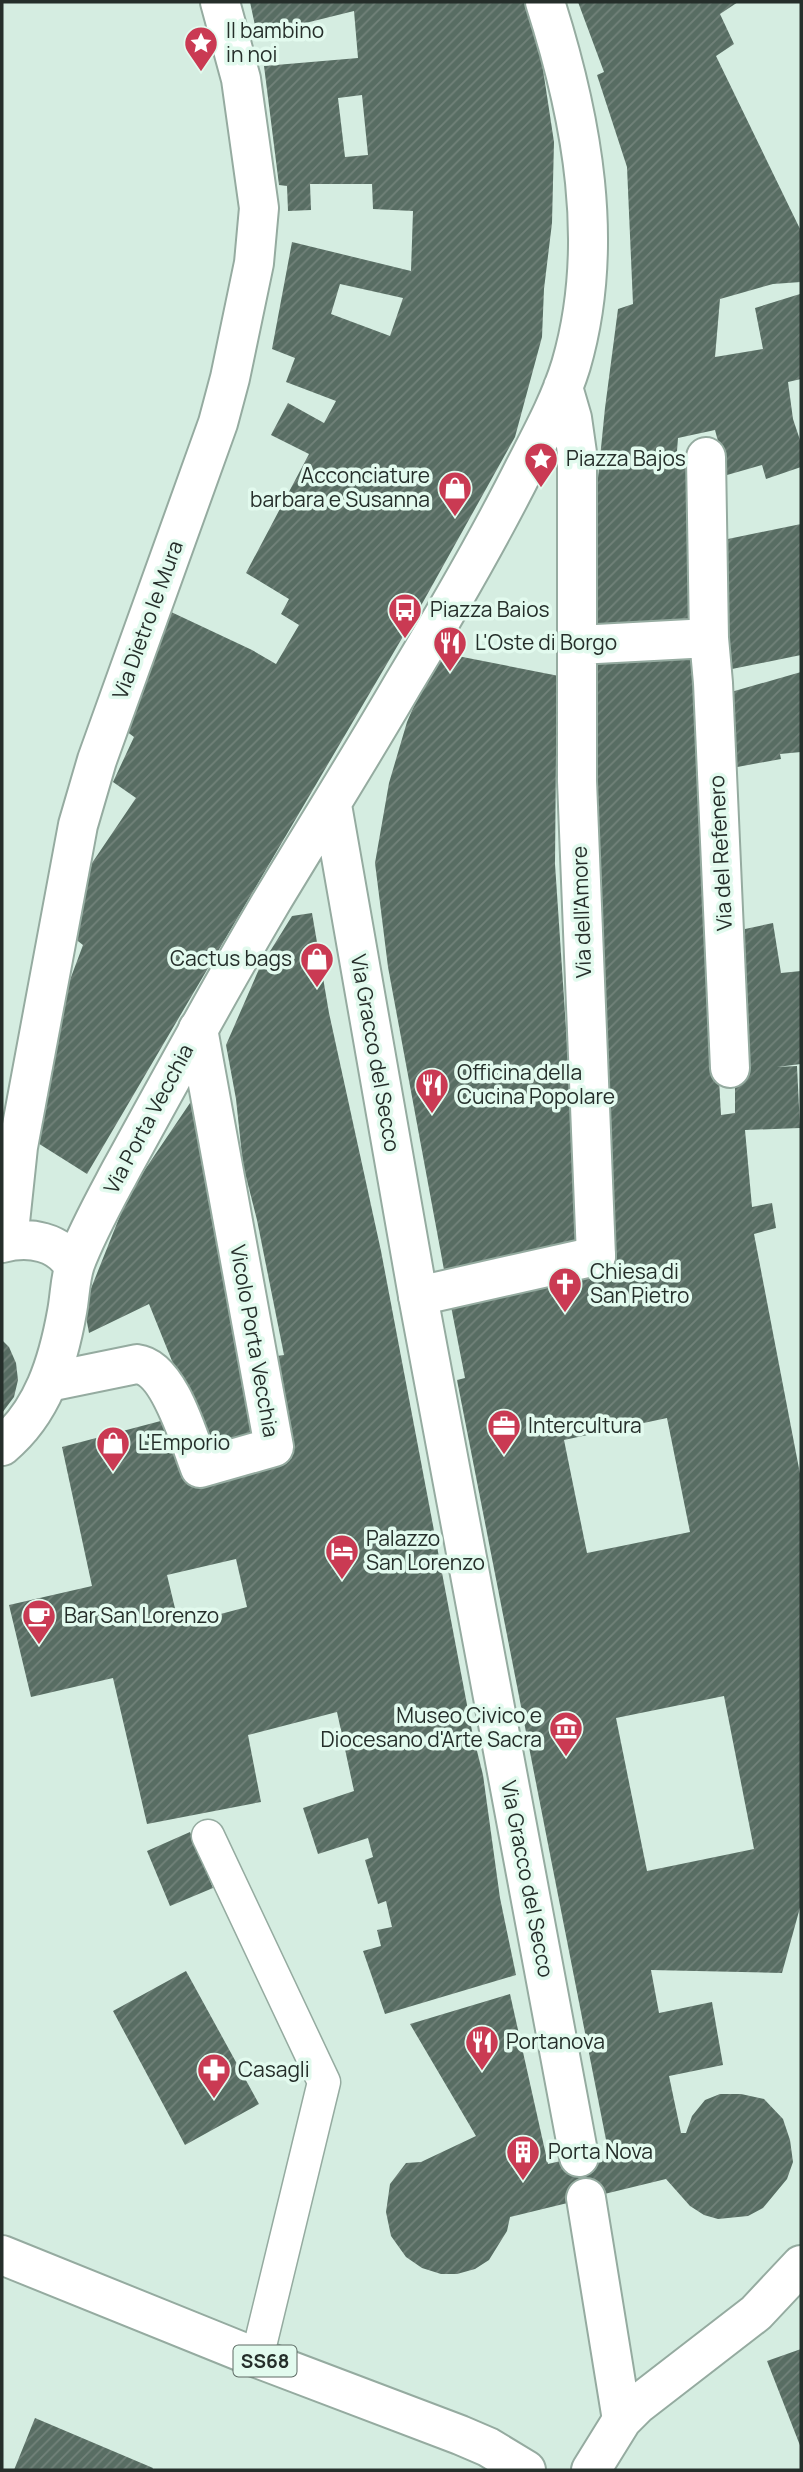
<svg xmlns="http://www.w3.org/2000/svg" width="803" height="2472" viewBox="0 0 803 2472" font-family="Manrope,sans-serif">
<defs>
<pattern id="building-hatch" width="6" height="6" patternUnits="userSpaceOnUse" patternTransform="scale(1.75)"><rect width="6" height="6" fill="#586d63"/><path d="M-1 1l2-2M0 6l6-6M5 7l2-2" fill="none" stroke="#72827a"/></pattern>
</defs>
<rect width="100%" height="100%" fill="#d5ede1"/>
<path fill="url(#building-hatch)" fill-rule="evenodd" d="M250 2H526L537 30 554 142 552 223 544 289 542 337 515 437 418 611 87 1174 33 1140 64 996 83 945 74 938 92 863 136 798 113 782 134 737 126 731 169 611 252 650 276 664 299 625 281 614 289 599 246 573 309 454 271 435 288 403 324 423 336 401 286 382 295 358 272 349 292 242 411 271 413 211 373 209 372 184H310L311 210 288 211 287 186 279 185 264 66 358 58 354 11 257 35ZM362 95 368 155 345 157 338 98ZM340 284 403 298 390 336 331 314Z
M578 2H738L720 14 734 44 716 56 801 231V282L773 284 720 299 715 357 763 349 755 308 800 294 801 379 788 382 793 419 801 443V467L766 479 762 465 727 475 715 430 678 438 676 464 697 465 693 630 594 636 589 568 605 408 618 309 633 304 627 167 597 75 604 72Z
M801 524V655L732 669 723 611V540Z
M695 647 721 1115 735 1113V1088L748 1070 744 982 745 929 773 923 781 973 801 971V1064L777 1067 797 1066 800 1128 745 1130 752 1207 772 1203 776 1228 754 1234 801 1479V1904L782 1973 651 1970 659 2013 712 2002 723 2065 669 2076 681 2133H686L692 2116 705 2100 720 2094H741L764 2099 783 2119 790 2140 793 2162 787 2179 763 2208 748 2216 718 2219 704 2215 690 2206 666 2179 510 2217 507 2231 489 2260 475 2269 457 2274H441L422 2268 406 2257 391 2236 386 2212 390 2184 406 2163 421 2162 476 2136 410 2024 510 1994 548 2164 608 2150 457 1380 465 1378 448 1291 612 1259 602 1037 593 656ZM667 1418 690 1532 587 1553 564 1440ZM724 1696 754 1849 647 1871 616 1718Z
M437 652 559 676 556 753 555 864 581 1252 447 1286 388 967 375 863 389 783 407 722Z
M801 672V752L780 754 781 759 732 768 731 692Z
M312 913 329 1013 381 1251 472 1731 483 1775 500 1898 516 1975 385 2014 363 1951 381 1946 377 1930 392 1927 386 1901 378 1904 365 1860 373 1857 368 1838 318 1854 303 1808 354 1791 337 1712 248 1735 261 1802 147 1824 113 1678 31 1697 9 1605 92 1586 62 1447 172 1418 187 1484 292 1458 270 1357 284 1355 257 1220 243 1165 236 1099 226 1045 259 969 292 916ZM236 1559 247 1607 179 1625 167 1575Z
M198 1101 257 1440 210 1455 149 1304 89 1333 84 1306 129 1193 190 1103Z
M2 1340 9 1347 16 1363 18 1380 14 1397 2 1413Z
M190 1832 213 1888 170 1906 147 1851Z
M186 1971 259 2104 185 2145 113 2011Z
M801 2349V2448L767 2361Z
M35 2418 153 2468 152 2470H14Z"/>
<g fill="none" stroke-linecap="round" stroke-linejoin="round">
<g stroke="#95aba0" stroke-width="35">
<path id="service" d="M208 1836 324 2082 257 2358"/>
</g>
<g stroke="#95aba0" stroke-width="42">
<path id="pedestrian" d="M418 1296 596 1256
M49 1382 137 1364C170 1368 189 1440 200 1468L274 1447 198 1029"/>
</g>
<g stroke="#95aba0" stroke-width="42">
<path id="minor" d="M563 387 572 418 577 453V781L596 1256
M706 457 709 638 713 683 730 1068
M578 645 709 638
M332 805 418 1296 579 2157
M8 1241 18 1147 78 825 97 760 218 423 230 378 254 263 259 208 241 79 220 2
M2 1243C29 1236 60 1241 74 1267
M2 1446C43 1412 58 1362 67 1312 70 1296 70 1279 75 1264 87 1232 105 1200 121 1170 170 1081 218 992 270 904 314 831 360 758 403 684 446 613 488 541 525 467 542 434 560 401 571 365 606 245 582 118 545 2
M586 2198 622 2420
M591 2470 622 2420 637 2405 756 2313 801 2265"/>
</g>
<g stroke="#95aba0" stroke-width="42">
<path id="primary" d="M2 2255 257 2358 460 2435 488 2447 526 2470"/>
</g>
<use href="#service" stroke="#fff" stroke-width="32"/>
<use href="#pedestrian" stroke="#fff" stroke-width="38"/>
<use href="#minor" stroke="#fff" stroke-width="38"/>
<use href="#primary" stroke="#fff" stroke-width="38"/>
</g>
<defs>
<g id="sight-pin" transform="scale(1.75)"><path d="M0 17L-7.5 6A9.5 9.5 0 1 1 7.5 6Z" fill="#ca3a53" stroke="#e2faee"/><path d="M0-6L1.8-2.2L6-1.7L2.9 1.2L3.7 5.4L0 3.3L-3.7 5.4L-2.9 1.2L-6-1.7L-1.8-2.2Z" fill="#fff"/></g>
<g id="shop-pin" transform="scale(1.75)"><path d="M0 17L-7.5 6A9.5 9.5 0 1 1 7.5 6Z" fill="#ca3a53" stroke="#e2faee"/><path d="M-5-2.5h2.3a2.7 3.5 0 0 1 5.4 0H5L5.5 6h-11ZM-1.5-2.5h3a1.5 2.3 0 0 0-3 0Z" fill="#fff"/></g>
<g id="bus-pin" transform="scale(1.75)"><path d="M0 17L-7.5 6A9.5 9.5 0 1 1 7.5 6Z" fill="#ca3a53" stroke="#e2faee"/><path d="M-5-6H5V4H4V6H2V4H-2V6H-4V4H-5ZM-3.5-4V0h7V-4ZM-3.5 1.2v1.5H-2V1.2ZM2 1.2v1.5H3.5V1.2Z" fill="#fff"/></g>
<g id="restaurant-pin" transform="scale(1.75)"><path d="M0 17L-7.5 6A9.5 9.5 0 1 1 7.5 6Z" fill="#ca3a53" stroke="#e2faee"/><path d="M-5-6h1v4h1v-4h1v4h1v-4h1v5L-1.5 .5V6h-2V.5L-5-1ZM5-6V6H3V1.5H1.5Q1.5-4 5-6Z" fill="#fff"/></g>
<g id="church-pin" transform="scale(1.75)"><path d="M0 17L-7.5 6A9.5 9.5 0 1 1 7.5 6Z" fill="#ca3a53" stroke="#e2faee"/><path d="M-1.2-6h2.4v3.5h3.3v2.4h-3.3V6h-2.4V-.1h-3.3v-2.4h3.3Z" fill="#fff"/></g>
<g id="office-pin" transform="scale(1.75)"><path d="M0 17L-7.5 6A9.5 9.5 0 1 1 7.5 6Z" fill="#ca3a53" stroke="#e2faee"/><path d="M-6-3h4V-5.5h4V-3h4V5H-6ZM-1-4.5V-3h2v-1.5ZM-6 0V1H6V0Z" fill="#fff"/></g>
<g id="hotel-pin" transform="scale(1.75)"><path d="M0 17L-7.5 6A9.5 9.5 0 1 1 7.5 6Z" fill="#ca3a53" stroke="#e2faee"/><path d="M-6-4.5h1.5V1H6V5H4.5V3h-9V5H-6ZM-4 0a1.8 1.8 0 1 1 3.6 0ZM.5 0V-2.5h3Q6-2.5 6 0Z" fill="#fff"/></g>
<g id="cafe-pin" transform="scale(1.75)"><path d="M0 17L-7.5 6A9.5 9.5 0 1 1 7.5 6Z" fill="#ca3a53" stroke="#e2faee"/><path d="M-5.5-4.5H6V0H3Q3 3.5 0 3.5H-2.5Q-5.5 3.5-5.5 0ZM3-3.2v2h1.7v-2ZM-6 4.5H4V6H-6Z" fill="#fff"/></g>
<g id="museum-pin" transform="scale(1.75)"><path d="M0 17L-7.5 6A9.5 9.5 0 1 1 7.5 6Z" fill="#ca3a53" stroke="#e2faee"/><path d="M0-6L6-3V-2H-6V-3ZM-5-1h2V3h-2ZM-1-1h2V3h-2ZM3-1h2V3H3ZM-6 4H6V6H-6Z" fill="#fff"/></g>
<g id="pharmacy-pin" transform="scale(1.75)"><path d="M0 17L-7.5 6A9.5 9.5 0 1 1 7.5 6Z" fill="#ca3a53" stroke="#e2faee"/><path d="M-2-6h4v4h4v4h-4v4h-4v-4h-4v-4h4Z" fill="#fff"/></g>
<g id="building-pin" transform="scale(1.75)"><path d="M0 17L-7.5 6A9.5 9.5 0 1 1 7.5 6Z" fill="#ca3a53" stroke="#e2faee"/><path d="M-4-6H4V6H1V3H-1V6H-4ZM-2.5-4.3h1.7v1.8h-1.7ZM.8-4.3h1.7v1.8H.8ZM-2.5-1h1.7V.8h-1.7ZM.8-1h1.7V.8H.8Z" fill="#fff"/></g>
</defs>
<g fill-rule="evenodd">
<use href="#sight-pin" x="201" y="43"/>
<use href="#sight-pin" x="541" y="459"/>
<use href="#shop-pin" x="455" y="488"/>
<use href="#bus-pin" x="405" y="610"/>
<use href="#restaurant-pin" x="450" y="643"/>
<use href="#shop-pin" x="317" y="959"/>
<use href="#restaurant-pin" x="432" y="1085"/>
<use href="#church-pin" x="565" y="1284"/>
<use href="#office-pin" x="504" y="1426"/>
<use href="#shop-pin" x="113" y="1443"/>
<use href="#hotel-pin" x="342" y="1551"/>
<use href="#cafe-pin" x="39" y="1616"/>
<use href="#museum-pin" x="566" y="1728"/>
<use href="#restaurant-pin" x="482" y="2042"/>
<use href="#pharmacy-pin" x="214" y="2070"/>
<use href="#building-pin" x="523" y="2152"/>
</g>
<g text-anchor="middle" stroke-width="7" stroke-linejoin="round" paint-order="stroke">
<rect fill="#e2faee" stroke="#5e6b65" stroke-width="2" x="233.5" y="2345.5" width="63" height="31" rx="5"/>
<g font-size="19" font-weight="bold" fill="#252e2a">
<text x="265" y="2368">SS68</text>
</g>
<g font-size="21" fill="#252e2a" stroke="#e2faee" text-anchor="start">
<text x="226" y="38">Il bambino<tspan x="226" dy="24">in noi</tspan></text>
<text x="566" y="466">Piazza Bajos</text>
<text x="430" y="483" text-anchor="end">Acconciature<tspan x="430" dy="24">barbara e Susanna</tspan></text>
<text x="430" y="617">Piazza Baios</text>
<text x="475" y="650">L'Oste di Borgo</text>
<text x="292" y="966" text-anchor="end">Cactus bags</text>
<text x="457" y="1080">Officina della<tspan x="457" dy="24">Cucina Popolare</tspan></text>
<text x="590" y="1279">Chiesa di<tspan x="590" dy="24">San Pietro</tspan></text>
<text x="528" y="1433">Intercultura</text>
<text x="138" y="1450">L'Emporio</text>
<text x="366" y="1546">Palazzo<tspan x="366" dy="24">San Lorenzo</tspan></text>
<text x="64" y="1623">Bar San Lorenzo</text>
<text x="542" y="1723" text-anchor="end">Museo Civico e<tspan x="542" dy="24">Diocesano d'Arte Sacra</tspan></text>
<text x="506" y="2049">Portanova</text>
<text x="238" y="2077">Casagli</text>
<text x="548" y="2159">Porta Nova</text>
</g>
<g font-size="21" fill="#252e2a" stroke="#e2faee">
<text transform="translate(148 620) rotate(-70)" y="7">Via Dietro le Mura</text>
<text transform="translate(721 853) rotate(-93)" y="7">Via del Refenero</text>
<text transform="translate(582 912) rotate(-92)" y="7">Via dell'Amore</text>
<text transform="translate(375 1053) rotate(80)" y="7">Via Gracco del Secco</text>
<text transform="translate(149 1119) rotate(-62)" y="7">Via Porta Vecchia</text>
<text transform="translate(254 1341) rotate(80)" y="7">Vicolo Porta Vecchia</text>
<text transform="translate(527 1879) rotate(79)" y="7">Via Gracco del Secco</text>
</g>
</g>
<rect width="803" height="2472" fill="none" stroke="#252e2a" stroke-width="7"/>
</svg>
